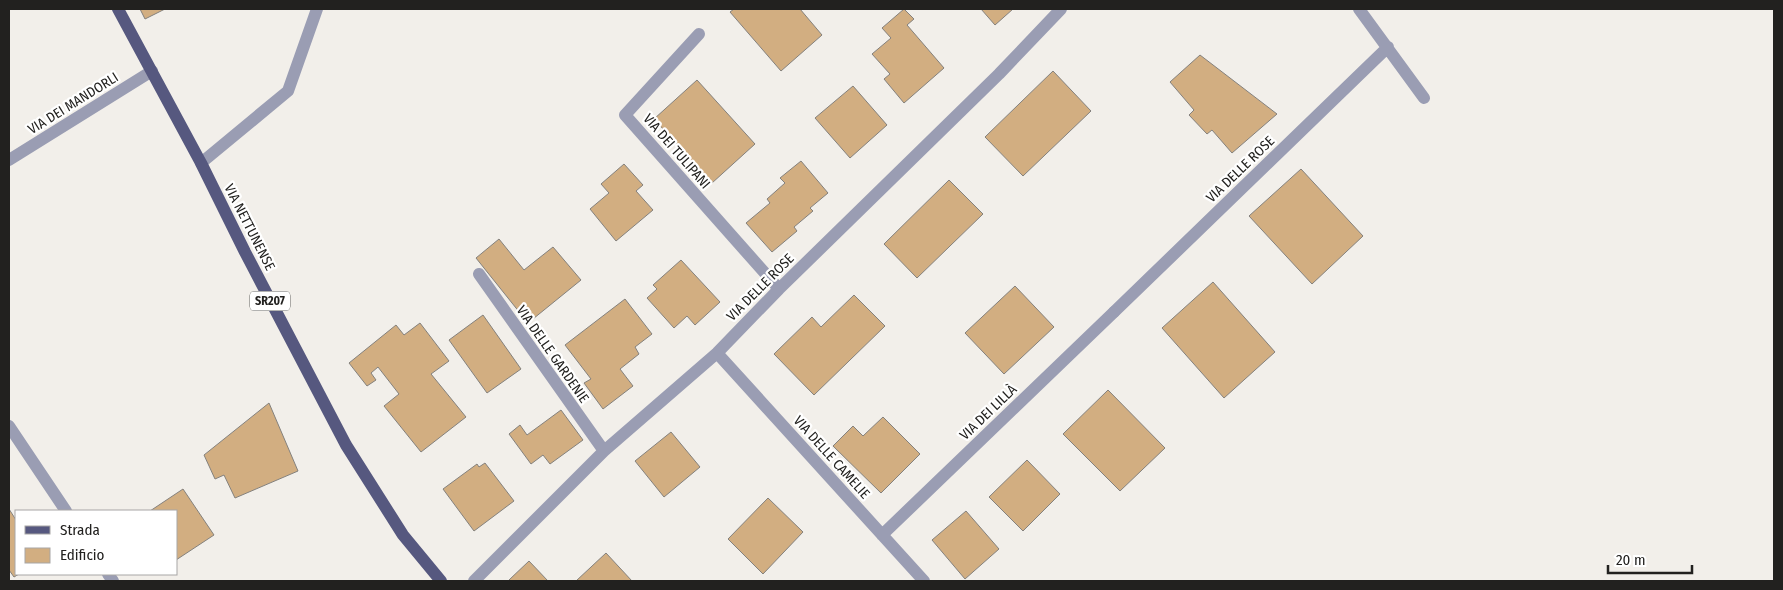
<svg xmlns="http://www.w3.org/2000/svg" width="1783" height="590" viewBox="0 0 1783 590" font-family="'Fira Sans Condensed',sans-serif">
<rect width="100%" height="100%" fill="#f2efea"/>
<path fill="#d2ae81" stroke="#84817d" d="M140 9H165L145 19Z
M734 9H800L822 35 781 71 730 12Z
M904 9 914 19 907 25 944 68 904 103 884 79 890 74 872 54 891 38 882 28Z
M981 9H1013L995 25Z
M1200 55 1277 114 1232 153 1212 130 1207 134 1189 115 1194 110 1170 82Z
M1053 71 1091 111 1023 176 985 137Z
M697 80 755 144 712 183 654 119Z
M853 86 887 125 850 158 815 118Z
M801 161 828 193 810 208 813 211 794 227 797 231 772 252 746 223 770 203 767 199 785 183 780 178Z
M624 164 643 185 636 191 653 210 616 241 590 209 609 193 601 184Z
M1301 169 1363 236 1312 284 1249 216Z
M949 180 983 214 917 278 884 244Z
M499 239 524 270 553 247 581 280 528 323 476 258Z
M681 260 720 302 695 325 687 316 674 328 647 298 657 289 653 285Z
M1213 282 1275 352 1224 398 1162 328Z
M1015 286 1054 327 1004 374 965 333Z
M854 295 885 326 814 395 774 354 812 317 821 327Z
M625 299 652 334 635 347 639 354 620 369 633 386 603 409 584 383 591 379 565 345Z
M483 315 521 369 487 393 449 340Z
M420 323 449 361 431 374 466 417 421 452 384 406 399 394 378 367 371 373 376 380 367 386 349 363 396 325 404 335Z
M1108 390 1165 448 1120 491 1063 434Z
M269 403 298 471 235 498 224 475 215 479 204 455Z
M561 410 583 440 550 464 543 455 531 464 509 434 520 425 527 435Z
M883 417 920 454 881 493 833 446 853 426 863 436Z
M671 432 700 467 664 497 635 461Z
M1027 460 1060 494 1023 531 989 497Z
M485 463 514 501 474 531 443 489 477 464 479 467Z
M183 489 214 535 176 560V511H150Z
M768 498 803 532 763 574 728 539Z
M9 509 16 520V574H19L14 577 9 570Z
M966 511 999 549 965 579 932 540Z
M606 553 632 581H576Z
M529 561 548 581H510L509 580Z"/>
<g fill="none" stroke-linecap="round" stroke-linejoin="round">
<path stroke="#9a9db3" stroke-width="12" d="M1359 9 1424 98
M1114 312 1388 47"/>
<path stroke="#9a9db3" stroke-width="12" d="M699 34 625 115 779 289
M9 160 152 71
M201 163 288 91 317 9
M479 274 604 451
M717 353 924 581
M9 426 66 511
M882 535 1114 312
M108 574 113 581
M474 581 604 451 717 353 779 289 999 74 1061 9"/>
<path stroke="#56587f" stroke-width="12" d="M118 9 201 163 245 252 346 445 403 535 441 581"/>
</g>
<g text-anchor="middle" stroke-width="4.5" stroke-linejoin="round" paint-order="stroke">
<rect fill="#fff" stroke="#646462" stroke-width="1" x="250" y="291.5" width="40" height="19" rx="4"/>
<g font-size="12" font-weight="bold" fill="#22211f">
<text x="270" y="305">SR207</text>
</g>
<g font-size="14" fill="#22211f" stroke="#fff">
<text transform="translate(73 103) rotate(-32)" y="5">VIA DEI MANDORLI</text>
<text transform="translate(677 151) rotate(49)" y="5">VIA DEI TULIPANI</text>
<text transform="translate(1240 169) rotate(-44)" y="5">VIA DELLE ROSE</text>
<text transform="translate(250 227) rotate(63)" y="5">VIA NETTUNENSE</text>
<text transform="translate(760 287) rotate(-45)" y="5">VIA DELLE ROSE</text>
<text transform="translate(553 354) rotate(55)" y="5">VIA DELLE GARDENIE</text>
<text transform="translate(988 412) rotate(-44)" y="5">VIA DEI LILLÀ</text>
<text transform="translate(832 457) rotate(48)" y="5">VIA DELLE CAMELIE</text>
</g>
</g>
<rect width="1783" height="590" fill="none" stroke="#22211f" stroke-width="20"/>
<rect x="15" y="510" width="162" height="65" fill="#ffffff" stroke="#a7a6a5"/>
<rect x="25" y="526" width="25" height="8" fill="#56587f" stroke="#a7a6a5"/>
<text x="60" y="535" font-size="15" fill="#22211f">Strada</text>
<rect x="25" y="548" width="25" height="15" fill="#d2ae81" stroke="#a7a6a5"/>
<text x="60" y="560" font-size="15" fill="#22211f">Edificio</text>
<path d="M1608 565v8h84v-8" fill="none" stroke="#22211f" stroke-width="2.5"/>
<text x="1616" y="565" font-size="15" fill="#22211f" stroke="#ffffff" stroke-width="4" paint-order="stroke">20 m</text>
</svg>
